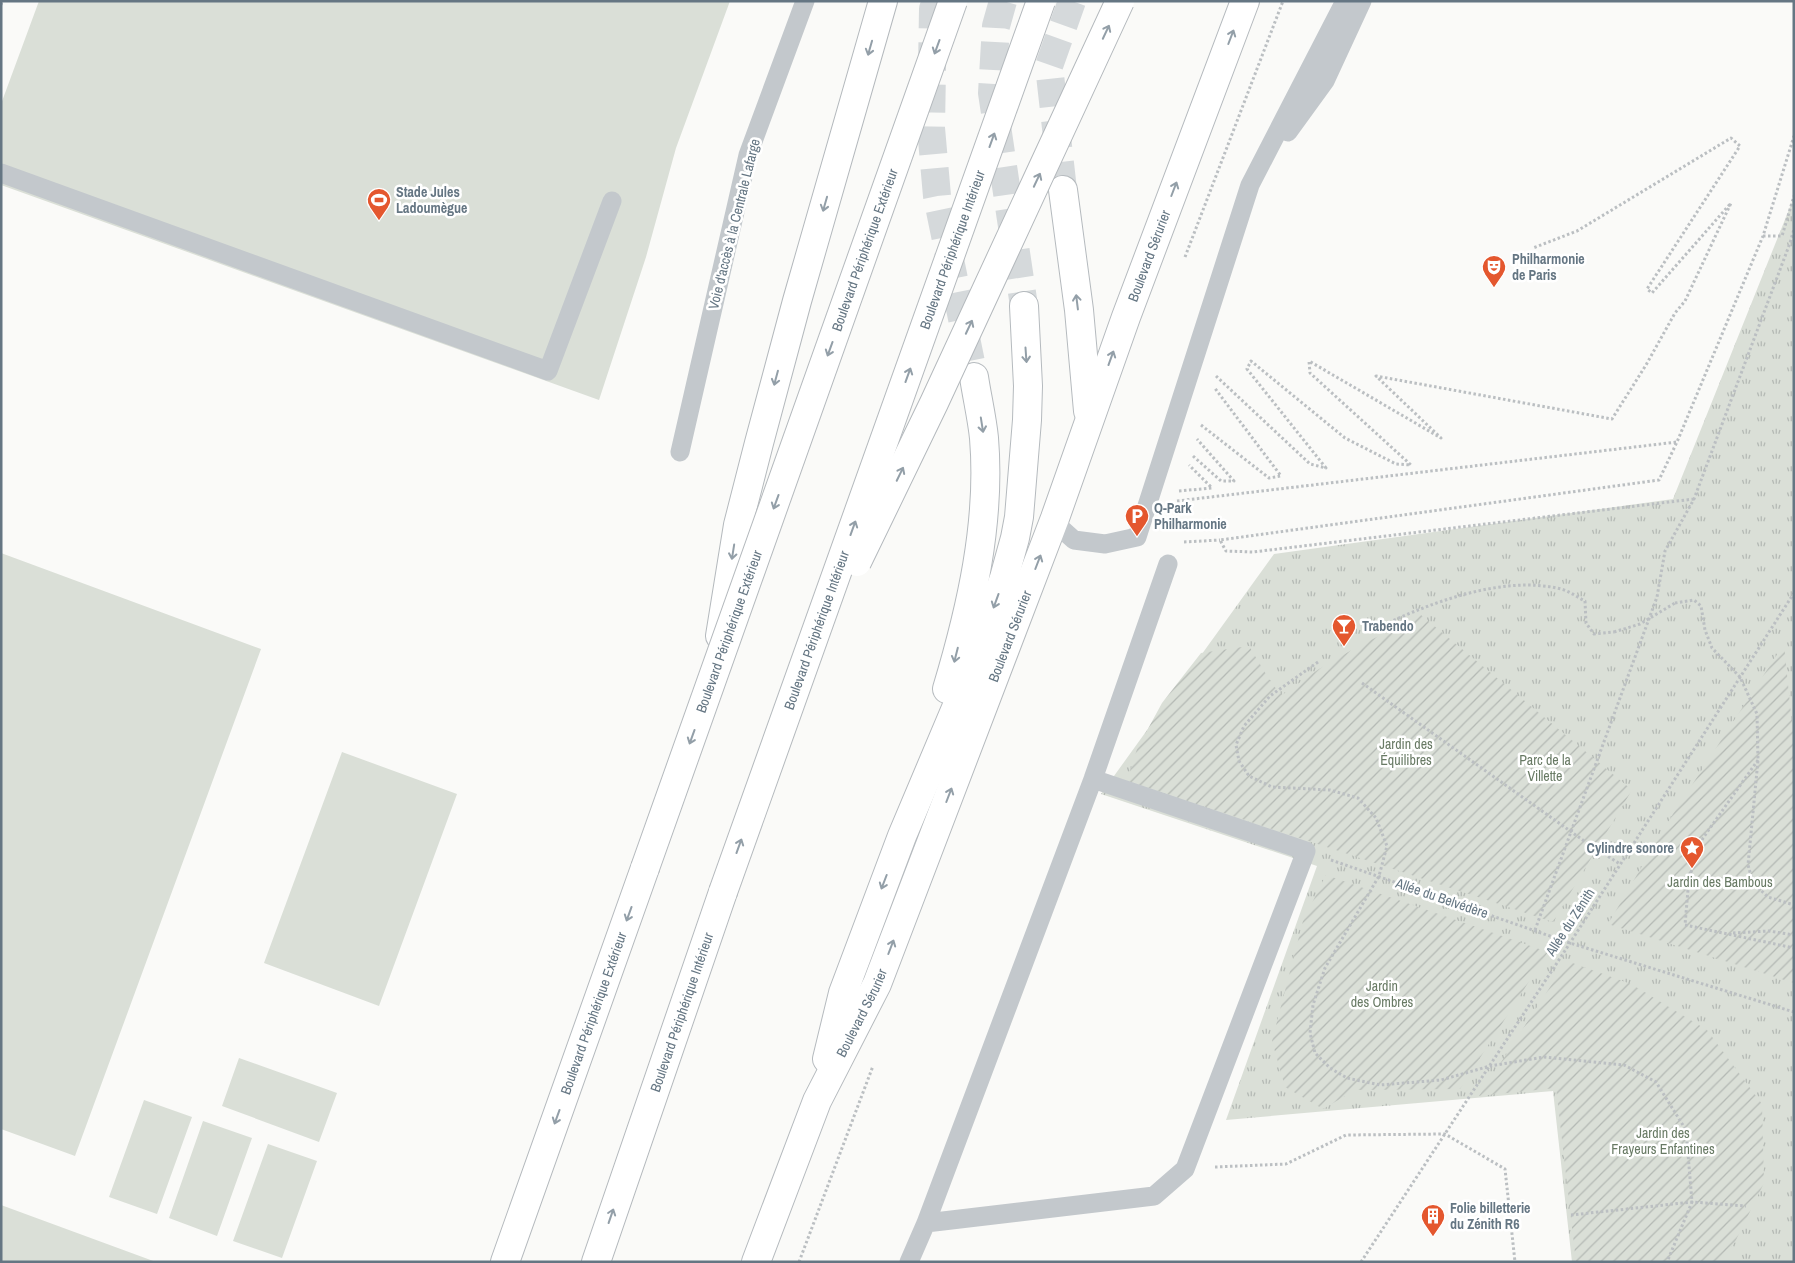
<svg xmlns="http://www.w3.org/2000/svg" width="1795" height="1263" viewBox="0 0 1795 1263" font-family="'Archivo Narrow',sans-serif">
<defs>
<pattern id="park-tufts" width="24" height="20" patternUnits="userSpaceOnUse" patternTransform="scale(1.25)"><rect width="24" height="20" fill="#dadfd7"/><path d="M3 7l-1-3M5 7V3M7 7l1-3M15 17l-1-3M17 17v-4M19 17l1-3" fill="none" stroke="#b4b9b4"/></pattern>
<pattern id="garden-furrows" width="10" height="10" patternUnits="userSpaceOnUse" patternTransform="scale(1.25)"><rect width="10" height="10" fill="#dadfd7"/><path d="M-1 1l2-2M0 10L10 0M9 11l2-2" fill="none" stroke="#b4b9b4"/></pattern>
</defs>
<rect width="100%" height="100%" fill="#fafaf8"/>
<path fill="#dadfd7" d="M39 1H730L676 148 646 257 599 400 1 185V104Z
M1 553 261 649 75 1156 1 1129Z
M342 752 457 794 379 1006 264 963Z
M239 1058 337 1093 319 1142 222 1106Z
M144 1100 192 1117 157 1214 109 1197Z
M203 1121 252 1138 217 1236 169 1218Z
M268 1144 317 1161 282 1258 233 1241Z
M1 1205 156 1262H1Z"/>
<path fill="url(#park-tufts)" d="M1794 197V1262H1572L1553 1091 1226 1120 1317 866 1101 794 1274 554 1673 499Z"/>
<path fill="url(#garden-furrows)" d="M1421 615 1632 790 1553 922 1127 781 1137 749 1162 703 1201 653 1249 646 1272 684 1282 695 1319 669 1357 647Z
M1784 644 1794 744V983L1608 924 1671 817Z
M1326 875 1548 952 1460 1089 1355 1090 1323 1109 1285 1087 1272 1041 1303 921Z
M1567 961 1631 984 1707 1030 1762 1104 1764 1183 1735 1242 1720 1262H1576L1556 1088 1479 1096Z"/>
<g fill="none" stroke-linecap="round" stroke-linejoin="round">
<path stroke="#d5d9db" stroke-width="28" stroke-dasharray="28 14" stroke-linecap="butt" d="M936 1 933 9 931 128 937 196 974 377
M1003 1 996 26 992 93 1024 306
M1063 190 1049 66 1072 1"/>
<g stroke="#b5babe" stroke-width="30">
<g id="primary">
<path d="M1063 190 1079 310 1088 411"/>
<path d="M947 689C971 609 991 522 984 438 982 418 977 397 974 377"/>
<path d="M827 1059 843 993 902 836 967 682 1004 578 1015 538 1019 517 1027 420 1028 386 1024 306"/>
<path id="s1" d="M756 1262 817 1101 877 984 1055 518 1126 317 1245 1"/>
</g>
</g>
<g stroke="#b4b9bd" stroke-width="30">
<g id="highway">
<path d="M720 636 738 525 759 443 797 301 883 1"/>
<path id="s2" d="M505 1262 645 868"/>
<path id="s3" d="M596 1262 723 892"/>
</g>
</g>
<path stroke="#bbbfc2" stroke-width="3" stroke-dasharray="2.5 2.5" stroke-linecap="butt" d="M1 5 2 1
M1763 236H1782L1794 196
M1185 257 1283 1
M1216 376 1310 464 1326 468 1247 369 1251 361 1345 438 1396 464 1411 465 1310 373 1309 361 1441 438 1376 376 1612 419 1646 365 1675 313 1685 301 1731 203 1652 293 1647 289 1740 146 1731 138 1577 231 1533 248
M1201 425 1269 478 1281 476 1214 387
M1193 456 1221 481H1234L1197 439
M1179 491 1212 488 1189 465
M1694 499 1253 552 1226 551 1220 540 1659 480 1677 442 1763 236 1794 136
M1177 501 1677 442
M1184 542 1220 540
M1675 603 1694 600 1701 606 1705 630 1712 648 1740 677 1757 714 1758 760 1748 865 1753 883 1768 897 1794 905
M1371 631C1424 605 1501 574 1561 589 1569 591 1577 597 1585 601L1586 623 1594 634 1614 632
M1318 662 1270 696 1244 726 1236 745 1239 761 1249 776 1272 787 1330 790 1358 798 1376 818 1387 846 1379 876 1325 968 1313 1005 1310 1033 1315 1053 1330 1068 1347 1078 1380 1085 1441 1080 1490 1066 1544 1057 1624 1065 1656 1082 1686 1130 1692 1202 1667 1262
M1758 760 1703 838 1689 878 1685 925 1794 948
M1587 843 1620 864
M1331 860 1570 943 1794 1012
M1535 930 1657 597 1665 551 1694 499 1790 243 1794 229
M1733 933 1769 931 1794 935
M1215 1167 1286 1164 1346 1135 1445 1134 1505 1169 1515 1262
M1571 1215 1692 1202 1746 1206
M799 1262 873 1066
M1361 1262 1570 943 1794 593"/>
<path stroke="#c3c8cc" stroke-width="19" d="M1288 132 1325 81 1362 1
M1 173 548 371 612 201
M680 452 748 155 805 1
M1054 522 1074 540 1105 544 1137 537 1250 185 1345 1
M926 1223 1154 1196 1185 1169 1306 851 1093 779
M909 1262 926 1223 1093 779 1168 564"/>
<use href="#primary" stroke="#fff" stroke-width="28"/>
<use href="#highway" stroke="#fff" stroke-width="28"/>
<g stroke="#b4b9bd" stroke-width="30" stroke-linecap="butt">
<g id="highway-bridge">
<path d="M857 562 934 403 1120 1"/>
<path id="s4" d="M645 868 953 1"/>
<path id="s5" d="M723 892 1041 1"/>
</g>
</g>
<path stroke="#bbbfc2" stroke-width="3" stroke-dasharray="2.5 2.5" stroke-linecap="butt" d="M1614 632 1640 624 1675 603
M1362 683 1587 843"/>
<use href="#highway-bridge" stroke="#fff" stroke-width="28"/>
</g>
<defs><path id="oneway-shaft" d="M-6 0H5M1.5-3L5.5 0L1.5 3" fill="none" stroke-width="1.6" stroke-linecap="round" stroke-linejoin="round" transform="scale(1.25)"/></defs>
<g stroke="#939fa8">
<use href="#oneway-shaft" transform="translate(1106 32) rotate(-65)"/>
<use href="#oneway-shaft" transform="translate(1231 37) rotate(-69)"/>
<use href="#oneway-shaft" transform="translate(937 47) rotate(110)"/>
<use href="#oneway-shaft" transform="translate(870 48) rotate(106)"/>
<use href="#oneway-shaft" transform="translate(992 140) rotate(-70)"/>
<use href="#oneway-shaft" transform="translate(1037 180) rotate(-65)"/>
<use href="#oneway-shaft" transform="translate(1174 189) rotate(-69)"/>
<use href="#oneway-shaft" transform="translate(825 204) rotate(106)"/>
<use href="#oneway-shaft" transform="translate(1077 302) rotate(-97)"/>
<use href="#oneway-shaft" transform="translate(969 327) rotate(-65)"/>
<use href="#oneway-shaft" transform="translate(830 349) rotate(110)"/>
<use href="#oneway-shaft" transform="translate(1026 355) rotate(86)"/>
<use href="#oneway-shaft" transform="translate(1111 358) rotate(-70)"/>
<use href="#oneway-shaft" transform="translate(908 375) rotate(-70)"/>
<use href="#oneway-shaft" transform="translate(776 378) rotate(105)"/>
<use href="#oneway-shaft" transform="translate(982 425) rotate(81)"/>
<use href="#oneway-shaft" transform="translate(900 474) rotate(-64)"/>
<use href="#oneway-shaft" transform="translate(776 502) rotate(110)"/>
<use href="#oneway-shaft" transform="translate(853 528) rotate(-70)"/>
<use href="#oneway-shaft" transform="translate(733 552) rotate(99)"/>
<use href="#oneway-shaft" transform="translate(1038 562) rotate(-69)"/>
<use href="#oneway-shaft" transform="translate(996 601) rotate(110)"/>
<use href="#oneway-shaft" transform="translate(956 655) rotate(104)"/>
<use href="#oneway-shaft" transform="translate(692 737) rotate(110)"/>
<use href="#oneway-shaft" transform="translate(949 795) rotate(-69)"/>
<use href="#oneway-shaft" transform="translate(739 846) rotate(-70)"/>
<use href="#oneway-shaft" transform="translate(884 882) rotate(111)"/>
<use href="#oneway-shaft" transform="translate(629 914) rotate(110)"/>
<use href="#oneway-shaft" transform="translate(891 947) rotate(-69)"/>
<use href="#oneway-shaft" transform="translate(557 1117) rotate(110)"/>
<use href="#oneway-shaft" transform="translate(611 1216) rotate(-71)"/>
</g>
<defs>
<g id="stadium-pin" transform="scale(1.25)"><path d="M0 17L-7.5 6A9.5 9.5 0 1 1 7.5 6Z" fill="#e4572e" stroke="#fff"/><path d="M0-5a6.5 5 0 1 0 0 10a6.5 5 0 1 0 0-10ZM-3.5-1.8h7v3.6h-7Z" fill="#fff"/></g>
<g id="theatre-pin" transform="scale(1.25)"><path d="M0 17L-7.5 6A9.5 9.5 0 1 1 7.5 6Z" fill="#e4572e" stroke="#fff"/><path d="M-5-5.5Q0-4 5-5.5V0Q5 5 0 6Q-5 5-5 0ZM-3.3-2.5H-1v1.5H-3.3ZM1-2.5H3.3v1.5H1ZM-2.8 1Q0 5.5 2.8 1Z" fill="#fff"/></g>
<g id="parking-pin" transform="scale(1.25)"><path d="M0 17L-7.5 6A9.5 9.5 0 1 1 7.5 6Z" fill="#e4572e" stroke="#fff"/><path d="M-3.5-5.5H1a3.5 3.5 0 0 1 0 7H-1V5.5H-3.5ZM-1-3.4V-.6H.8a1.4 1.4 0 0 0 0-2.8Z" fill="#fff"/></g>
<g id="bar-pin" transform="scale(1.25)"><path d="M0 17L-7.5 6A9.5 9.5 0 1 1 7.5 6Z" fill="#e4572e" stroke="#fff"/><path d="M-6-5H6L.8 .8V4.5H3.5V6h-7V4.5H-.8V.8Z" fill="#fff"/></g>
<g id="sight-pin" transform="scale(1.25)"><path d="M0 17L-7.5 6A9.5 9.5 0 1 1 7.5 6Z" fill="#e4572e" stroke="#fff"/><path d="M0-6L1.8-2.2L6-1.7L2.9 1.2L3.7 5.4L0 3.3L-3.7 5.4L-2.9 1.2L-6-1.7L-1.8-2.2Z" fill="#fff"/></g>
<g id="building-pin" transform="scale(1.25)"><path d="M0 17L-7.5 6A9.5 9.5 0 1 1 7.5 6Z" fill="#e4572e" stroke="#fff"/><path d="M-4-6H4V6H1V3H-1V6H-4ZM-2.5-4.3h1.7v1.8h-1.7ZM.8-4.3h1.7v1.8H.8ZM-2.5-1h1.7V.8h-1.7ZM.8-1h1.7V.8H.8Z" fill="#fff"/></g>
</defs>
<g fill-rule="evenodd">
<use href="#stadium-pin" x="379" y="200"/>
<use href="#theatre-pin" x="1494" y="267"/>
<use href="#parking-pin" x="1137" y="516"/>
<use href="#bar-pin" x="1344" y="626"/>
<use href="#sight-pin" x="1692" y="848"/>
<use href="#building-pin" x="1433" y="1216"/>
</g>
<g text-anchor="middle" stroke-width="5" stroke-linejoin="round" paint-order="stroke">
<g font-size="14" font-weight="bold" fill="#657683" stroke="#fff" text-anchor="start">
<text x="396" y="197">Stade Jules<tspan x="396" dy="16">Ladoumègue</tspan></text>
<text x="1512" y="264">Philharmonie<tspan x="1512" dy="16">de Paris</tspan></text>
<text x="1154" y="513">Q-Park<tspan x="1154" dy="16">Philharmonie</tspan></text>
<text x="1362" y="631">Trabendo</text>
<text x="1674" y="853" text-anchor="end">Cylindre sonore</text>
<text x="1450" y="1213">Folie billetterie<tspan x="1450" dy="16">du Zénith R6</tspan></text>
</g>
<g font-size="14" fill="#657683" stroke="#fff">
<text transform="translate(734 224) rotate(-76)" y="5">Voie d'accès à la Centrale Lafarge</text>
<text dy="5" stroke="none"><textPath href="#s5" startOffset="682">Boulevard Périphérique Intérieur</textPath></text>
<text dy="5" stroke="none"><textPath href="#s4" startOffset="656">Boulevard Périphérique Extérieur</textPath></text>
<text dy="5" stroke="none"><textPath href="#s1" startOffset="1081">Boulevard Sérurier</textPath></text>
<text dy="5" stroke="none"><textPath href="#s5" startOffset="278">Boulevard Périphérique Intérieur</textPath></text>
<text dy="5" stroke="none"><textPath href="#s4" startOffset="251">Boulevard Périphérique Extérieur</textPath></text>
<text dy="5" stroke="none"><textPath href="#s1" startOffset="676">Boulevard Sérurier</textPath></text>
<text transform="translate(1442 898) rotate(19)" y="5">Allée du Belvédère</text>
<text transform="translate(1570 922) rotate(-57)" y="5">Allée du Zénith</text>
<text dy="5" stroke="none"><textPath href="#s1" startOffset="271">Boulevard Sérurier</textPath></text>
<text dy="5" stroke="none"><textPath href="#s2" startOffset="264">Boulevard Périphérique Extérieur</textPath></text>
<text dy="5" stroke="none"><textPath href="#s3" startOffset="264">Boulevard Périphérique Intérieur</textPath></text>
</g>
<g font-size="14" fill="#687a64" stroke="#fff">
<text x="1406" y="749">Jardin des<tspan x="1406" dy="16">Équilibres</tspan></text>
<text x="1545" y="765">Parc de la<tspan x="1545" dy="16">Villette</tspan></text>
<text x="1720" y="887">Jardin des Bambous</text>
<text x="1382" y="991">Jardin<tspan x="1382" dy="16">des Ombres</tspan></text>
<text x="1663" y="1138">Jardin des<tspan x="1663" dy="16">Frayeurs Enfantines</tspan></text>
</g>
</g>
<rect width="1795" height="1263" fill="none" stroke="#657683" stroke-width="5"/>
</svg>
